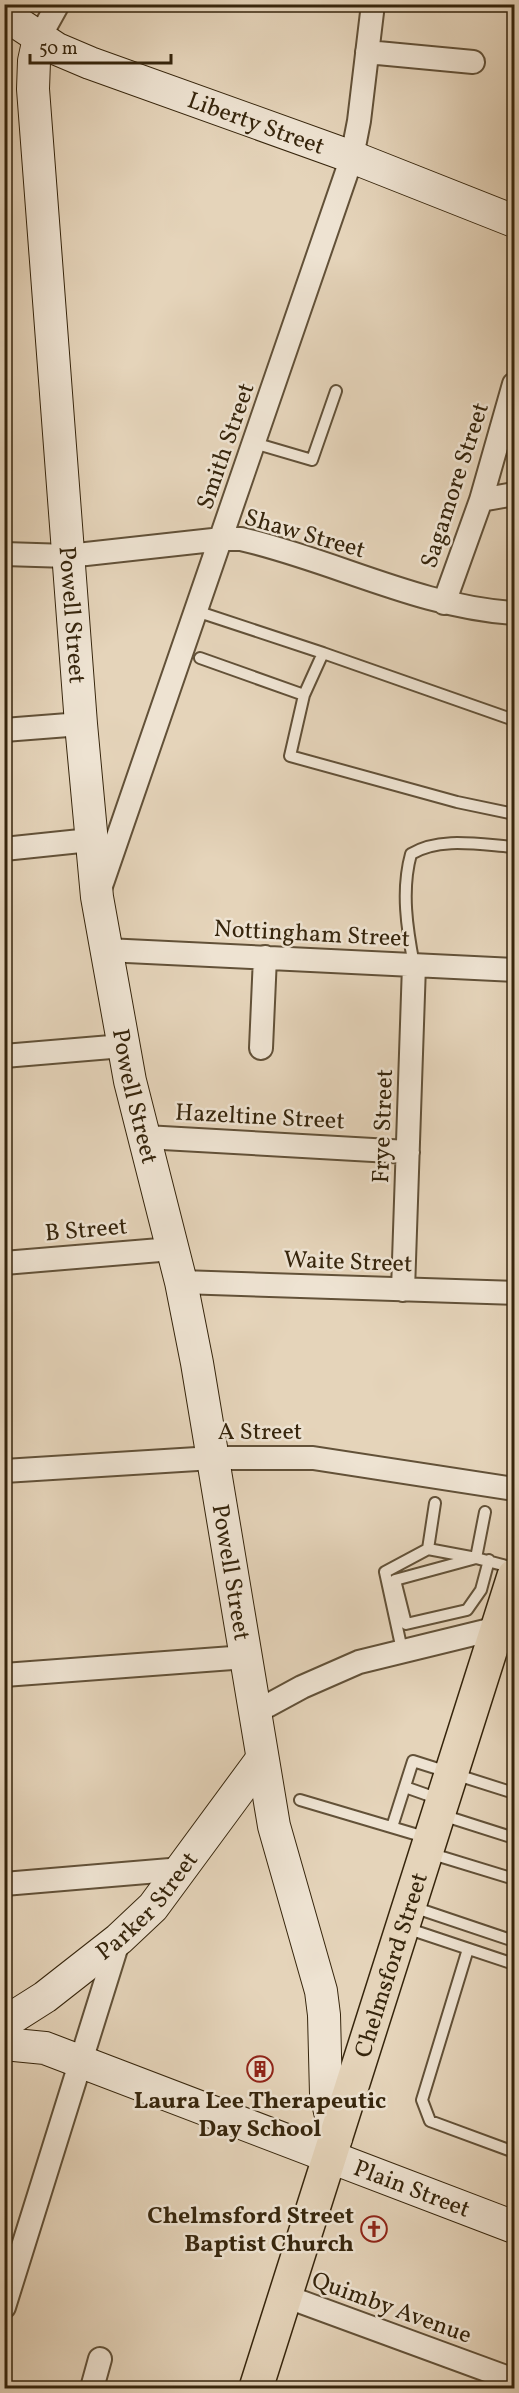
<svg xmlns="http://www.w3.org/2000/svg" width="519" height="2393" viewBox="0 0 519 2393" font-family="Vollkorn,serif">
<rect width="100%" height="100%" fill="#e5d4ba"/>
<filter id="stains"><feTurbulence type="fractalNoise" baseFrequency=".00333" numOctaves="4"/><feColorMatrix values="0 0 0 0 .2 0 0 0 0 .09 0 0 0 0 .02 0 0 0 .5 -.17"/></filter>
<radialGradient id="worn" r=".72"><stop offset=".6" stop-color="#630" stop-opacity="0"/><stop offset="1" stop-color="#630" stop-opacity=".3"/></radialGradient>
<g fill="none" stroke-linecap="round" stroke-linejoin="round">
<g stroke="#625138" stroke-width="14">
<path id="lane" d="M254 443 312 460 336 391
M196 611 323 653
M200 658 304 695
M514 720 323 653 304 695 290 756 457 802 514 814
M414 965C407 929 401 890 411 854 440 836 482 845 514 847
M485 1512 476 1558 395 1580 406 1624 467 1610 481 1590 489 1560
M428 1549 435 1503
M402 1650 385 1572 428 1549 476 1558 514 1568
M405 1787 439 1799
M300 1800 428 1838
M442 1815 514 1838
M392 1827 413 1761 514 1793
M429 1853 514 1879
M413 1907 514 1941
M406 1928 514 1964
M468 1949 422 2100 430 2121 514 2152"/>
</g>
<g stroke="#625138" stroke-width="26">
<path id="street" d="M39 38 58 4
M367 52 473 62
M481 500 514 494
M4 554 68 556 222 539H241C333 560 419 607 514 613
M444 603 481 500 514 384
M4 730 81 724
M4 849 90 840
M100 889 352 157 359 121 373 4
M106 950 514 970
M261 1048 265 957
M4 1056 123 1046
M145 1137 408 1152
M4 1263 172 1249
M181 1282 514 1293
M403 1290 414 965
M4 1471 213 1458H313L514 1489
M4 1675 246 1657
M254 1713 302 1687 359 1662 498 1628
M4 1884 182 1869
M285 2296 514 2380
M4 2307 119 1939
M92 2388 100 2359"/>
</g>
<g stroke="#36250c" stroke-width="34">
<g id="secondary">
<path id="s1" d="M4 14 57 49 90 63 352 157 514 221"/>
<path id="s2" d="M39 38 34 61 33 89 81 724 97 897 130 1081 181 1282 197 1363 274 1826 321 1991 324 2015 326 2094 336 2138"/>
<path id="s3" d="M4 2023 45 1997 119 1939 153 1907 262 1759"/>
<path id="s4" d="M4 2044 45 2048 514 2227"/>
</g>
</g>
<g stroke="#36250c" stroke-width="36">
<g id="primary">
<path id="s5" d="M256 2388 514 1576"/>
</g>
</g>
<use href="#lane" stroke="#eee3d2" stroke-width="10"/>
<use href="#street" stroke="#eee3d2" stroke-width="22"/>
<use href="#secondary" stroke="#eee3d2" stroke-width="32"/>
<use href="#primary" stroke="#e5d4ba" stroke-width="33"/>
</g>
<defs>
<g id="building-ring" transform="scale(1.35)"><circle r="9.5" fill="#eee3d2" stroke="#8f2418" stroke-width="1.5"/><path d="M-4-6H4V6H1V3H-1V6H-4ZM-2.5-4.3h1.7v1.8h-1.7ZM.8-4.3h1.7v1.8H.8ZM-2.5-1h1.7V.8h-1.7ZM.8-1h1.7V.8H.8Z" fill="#8f2418"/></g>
<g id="church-ring" transform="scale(1.35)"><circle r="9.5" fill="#eee3d2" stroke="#8f2418" stroke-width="1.5"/><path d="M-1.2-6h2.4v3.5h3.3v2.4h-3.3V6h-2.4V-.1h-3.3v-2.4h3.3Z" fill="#8f2418"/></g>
</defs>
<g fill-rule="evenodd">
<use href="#building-ring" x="260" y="2069"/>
<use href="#church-ring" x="374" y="2229"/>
</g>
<g text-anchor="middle" stroke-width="5" stroke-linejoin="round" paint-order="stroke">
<g font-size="24" fill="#36250c" stroke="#eee3d2">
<text dy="8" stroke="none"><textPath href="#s1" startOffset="276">Liberty Street</textPath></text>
<text transform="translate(225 446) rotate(-71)" y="8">Smith Street</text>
<text transform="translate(454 485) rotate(-72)" y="8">Sagamore Street</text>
<text transform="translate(305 533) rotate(16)" y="8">Shaw Street</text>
<text dy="8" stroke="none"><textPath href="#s2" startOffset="579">Powell Street</textPath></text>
<text transform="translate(312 933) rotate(3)" y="8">Nottingham Street</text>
<text dy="8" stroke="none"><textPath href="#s2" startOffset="1065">Powell Street</textPath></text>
<text transform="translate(260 1116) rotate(3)" y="8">Hazeltine Street</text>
<text transform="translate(382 1126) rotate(-88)" y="8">Frye Street</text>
<text transform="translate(86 1229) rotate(-5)" y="8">B Street</text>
<text transform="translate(348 1261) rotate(2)" y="8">Waite Street</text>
<text x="260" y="1439">A Street</text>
<text dy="8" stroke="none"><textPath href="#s2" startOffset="1551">Powell Street</textPath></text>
<text dy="8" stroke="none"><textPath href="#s3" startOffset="186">Parker Street</textPath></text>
<text dy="8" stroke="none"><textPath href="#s5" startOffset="444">Chelmsford Street</textPath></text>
<text dy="8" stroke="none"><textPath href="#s4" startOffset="434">Plain Street</textPath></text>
<text transform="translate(392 2307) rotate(20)" y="8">Quimby Avenue</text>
</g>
<g font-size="24" font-weight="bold" fill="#36250c" stroke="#eee3d2">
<text x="260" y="2108">Laura Lee Therapeutic<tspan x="260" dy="28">Day School</tspan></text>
<text x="354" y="2223" text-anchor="end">Chelmsford Street<tspan x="354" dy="28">Baptist Church</tspan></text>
</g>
</g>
<rect width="519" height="2393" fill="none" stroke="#e5d4ba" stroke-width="24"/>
<rect x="6" y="6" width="507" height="2381" fill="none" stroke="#36250c" stroke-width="3"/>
<rect x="12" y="12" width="495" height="2369" fill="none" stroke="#36250c" stroke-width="1.5"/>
<path d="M30 54v9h141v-9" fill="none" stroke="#36250c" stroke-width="3"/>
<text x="39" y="54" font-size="18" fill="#36250c" stroke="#eee3d2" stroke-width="4.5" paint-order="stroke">50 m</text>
<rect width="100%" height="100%" filter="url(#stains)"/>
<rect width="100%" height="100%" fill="url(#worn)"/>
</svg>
